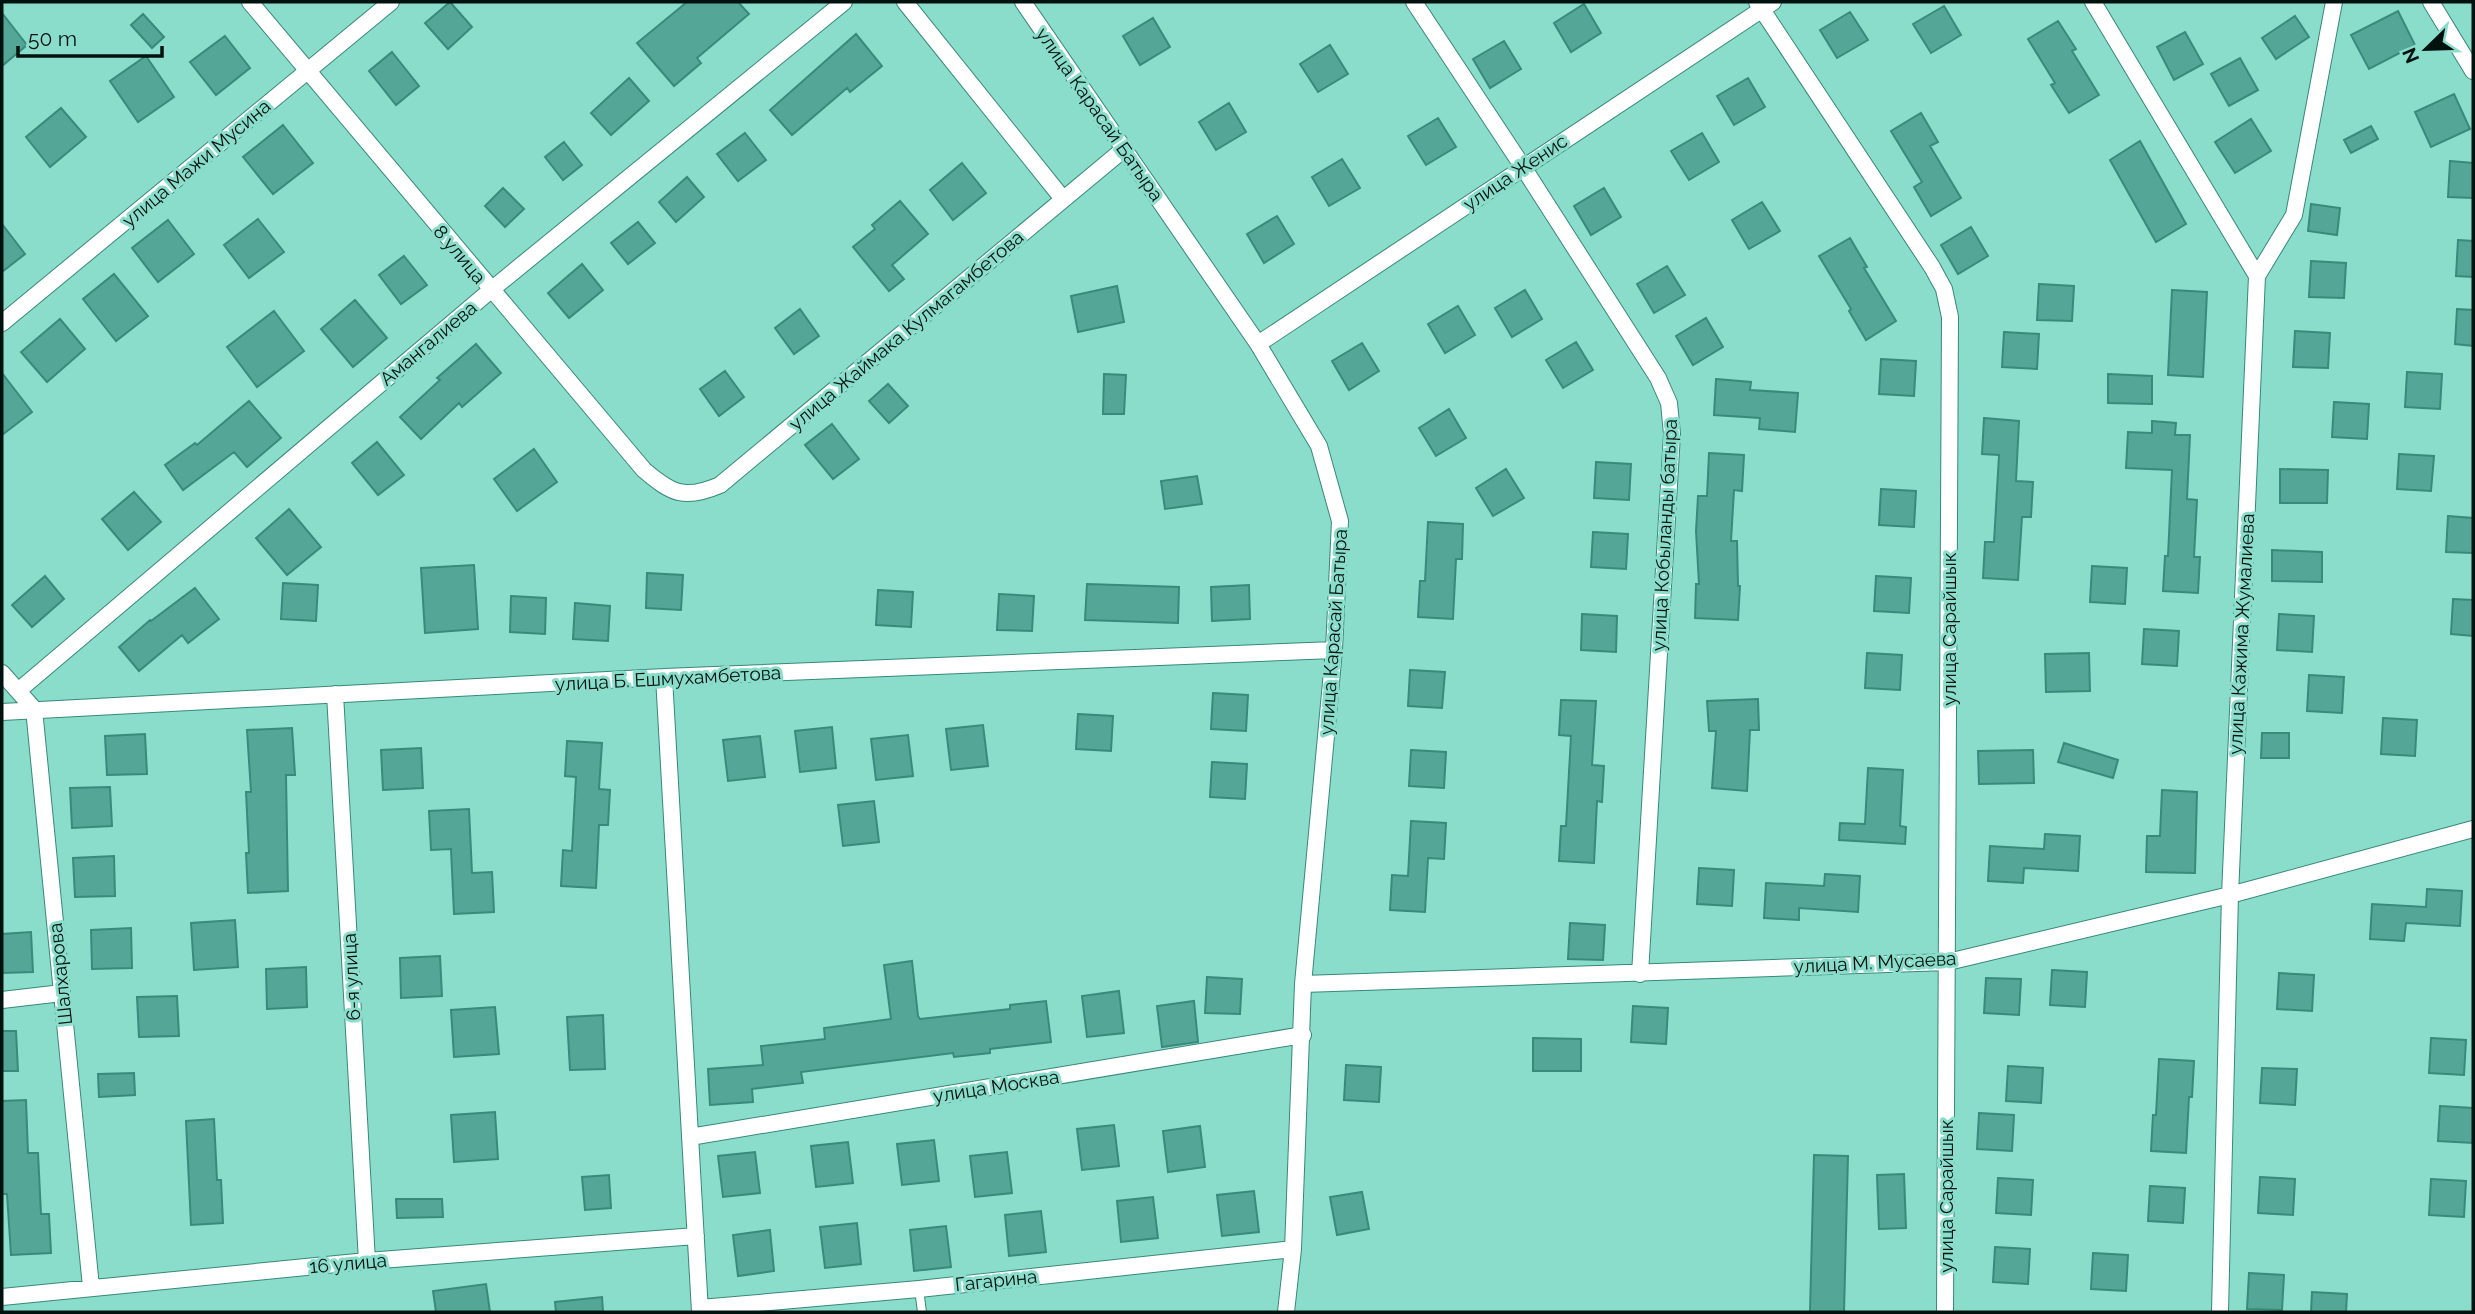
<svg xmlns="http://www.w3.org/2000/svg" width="2475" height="1314" viewBox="0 0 2475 1314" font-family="Raleway,sans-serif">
<rect width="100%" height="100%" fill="#8bddcb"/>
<path fill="#54a797" stroke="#388b7b" stroke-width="2" d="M450 2 472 27 448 49 425 23Z
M687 2H738L749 14 697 58 701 63 674 86 637 43Z
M1584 4 1601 33 1571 52 1554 23Z
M1944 6 1961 35 1931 53 1913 24Z
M2398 11 2415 45 2369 69 2351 35Z
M1850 12 1868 40 1837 58 1820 30Z
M2 13 27 45 2 66Z
M143 14 164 37 152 48 131 25Z
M2295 16 2309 37 2276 59 2262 38Z
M1153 18 1170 47 1140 65 1123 36Z
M2058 21 2076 49 2072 51 2099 95 2069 113 2051 85 2055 83 2028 39Z
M2185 32 2203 64 2174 80 2157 47Z
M856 34 882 66 850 92 847 88 792 135 770 110Z
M225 36 250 68 216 95 190 62Z
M1504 41 1521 69 1490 88 1473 59Z
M1330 45 1348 74 1318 92 1300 64Z
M392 52 419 86 396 105 369 71Z
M146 56 174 97 138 122 110 81Z
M2240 58 2258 90 2229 106 2211 74Z
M629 78 649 101 611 135 591 113Z
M1748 78 1765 107 1734 125 1717 96Z
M2454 94 2470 129 2431 147 2415 112Z
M1229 103 1246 132 1216 150 1199 122Z
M61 108 86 137 50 167 26 137Z
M1921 113 1938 142 1930 146 1961 198 1931 216 1914 187 1922 182 1891 131Z
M1438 118 1456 147 1426 165 1408 136Z
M2251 119 2271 151 2235 173 2215 142Z
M283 125 313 163 273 194 243 157Z
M2371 126 2378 139 2351 153 2344 140Z
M745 133 766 160 738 181 717 154Z
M1702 133 1719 162 1689 180 1671 151Z
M2140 141 2186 224 2156 242 2110 160Z
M564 142 582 165 563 180 545 157Z
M1342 159 1360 188 1329 206 1312 177Z
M2450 161 2473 163V198L2448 197Z
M962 163 986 193 953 220 930 190Z
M687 177 704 197 676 222 659 202Z
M503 188 524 209 505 227 485 206Z
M1604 188 1621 217 1591 235 1574 206Z
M900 201 928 234 892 265 904 279 889 291 853 247 875 229 872 225Z
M1762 202 1780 231 1749 249 1732 220Z
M2311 204 2340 208 2337 235 2308 231Z
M1277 216 1294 244 1264 263 1247 234Z
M258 219 284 252 249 278 224 245Z
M168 220 194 254 158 282 132 248Z
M638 222 655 243 628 264 611 243Z
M2 224 25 254 2 272Z
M1971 227 1988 256 1958 274 1941 245Z
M1850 238 1867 267 1864 268 1896 321 1866 340 1849 311 1851 309 1819 256Z
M2458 240 2473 241V277L2456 276Z
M404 256 427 285 401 304 379 275Z
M2311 261 2346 263 2344 298 2309 297Z
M582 264 603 290 569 318 548 293Z
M1667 266 1685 295 1654 313 1637 284Z
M114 274 148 316 116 341 83 299Z
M2039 284 2074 286 2072 321 2037 320Z
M1117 286 1124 322 1078 332 1071 296Z
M1525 290 1542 319 1512 337 1495 308Z
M2172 290 2207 292 2203 377 2168 375Z
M355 300 387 338 353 367 321 329Z
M1458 306 1475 335 1445 353 1428 324Z
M800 309 819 336 794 354 775 328Z
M2457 309 2473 310V346L2455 344Z
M274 311 304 351 257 387 227 347Z
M1706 318 1723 347 1693 365 1676 336Z
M60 319 85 349 47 382 21 352Z
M2295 331 2330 333 2328 368 2293 367Z
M2004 332 2039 334 2037 369 2002 367Z
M1576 342 1593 370 1563 388 1546 360Z
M1362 343 1379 371 1349 390 1332 361Z
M476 344 501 373 462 407 459 403 421 439 400 417 440 380 437 378Z
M1881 359 1916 361 1914 396 1879 394Z
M725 371 744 397 719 416 700 389Z
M2407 372 2442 374 2440 409 2405 407Z
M2 373 32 412 2 435Z
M1104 374 1126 375 1124 414H1103Z
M2108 374 2152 376V404L2108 403Z
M1716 379 1751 382 1750 390 1798 393 1795 432 1759 429 1760 418 1714 415Z
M888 384 908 406 889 423 869 401Z
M249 401 281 438 247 467 234 452 183 490 165 465 195 443 197 445Z
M2334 402 2369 404 2367 439 2332 437Z
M1449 409 1466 438 1436 456 1419 428Z
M1984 418 2019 421 2016 481 2033 482 2031 517H2022L2018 580 1983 578 1985 542H1994L1999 455 1982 454Z
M2152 421 2176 423 2175 435H2190L2187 499 2197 500 2194 557H2200L2198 593 2163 591 2165 556H2168L2172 470 2126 468 2128 432 2152 433Z
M832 424 859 459 833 479 805 445Z
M377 442 404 475 378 495 352 463Z
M534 449 557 482 517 511 494 479Z
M1709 453 1744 455 1742 491 1734 490 1731 541H1737L1738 586H1740L1738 620 1695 618 1696 584H1699L1696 531 1698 496H1707Z
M2399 454 2434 456 2431 491 2397 489Z
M1596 462 1631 464 1629 500 1594 498Z
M1506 469 1524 498 1493 516 1476 488Z
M2280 469 2328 470 2327 503H2280Z
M1197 476 1202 504 1165 509 1161 481Z
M1881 489 1916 491 1914 527 1879 525Z
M134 492 161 522 128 550 102 519Z
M289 509 321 547 287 575 256 538Z
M2448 516 2473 518V553L2446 552Z
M1428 522 1463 524 1462 559H1456L1453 619 1418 617 1420 581H1425Z
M1593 532 1628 534 1626 569 1591 567Z
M2272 550 2322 552V582L2272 581Z
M474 565 478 629 425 633 421 568Z
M2092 566 2127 568 2125 604 2090 602Z
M647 573 683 575 681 610 646 608Z
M45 576 64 599 32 627 12 605Z
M1876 576 1911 578 1909 613 1874 611Z
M283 583 318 585 316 621 281 619Z
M1087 584 1179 587 1178 623 1085 620Z
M1249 585 1250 619 1212 621 1211 587Z
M195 588 219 619 188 643 182 635 139 671 119 647 150 620 151 621Z
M878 590 913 592 911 627 876 625Z
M999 594 1034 596 1032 631 997 630Z
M511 596 546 598 545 634 510 632Z
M2453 599 2473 600V636L2451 634Z
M575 603 610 606 608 641 573 639Z
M1582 614 1617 616 1616 652 1581 650Z
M2279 614 2314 616 2312 652 2277 650Z
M2144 629 2179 631 2177 666 2142 664Z
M1867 653 1902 655 1900 690 1865 688Z
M2089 653 2090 691 2046 692 2045 654Z
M1410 670 1445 672 1442 708 1408 706Z
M2309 675 2344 677 2342 713 2307 711Z
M1213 693 1248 695 1246 731 1211 729Z
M1758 699 1759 730H1750L1747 791 1712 788 1716 731H1709L1707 701Z
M1561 700 1596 701 1592 765 1604 766 1602 802 1597 801 1594 863 1559 861 1561 826H1566L1571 736 1559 735Z
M1078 714 1113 716 1111 751 1076 749Z
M2383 718 2417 720 2415 756 2381 754Z
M983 725 988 766 951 770 946 729Z
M832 727 836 768 800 772 795 731Z
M292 728 295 775H286L288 891 248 893 246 853H249L246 792H251L247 730Z
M2262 733H2289V758H2261Z
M145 734 147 774 107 775 105 736Z
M908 735 913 776 876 780 871 739Z
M760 736 765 777 728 781 723 740Z
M567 741 602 743 599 789 610 790 608 825H599L596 888 561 886 563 850 572 851 576 777 565 776Z
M2064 743 2118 760 2113 778 2058 762Z
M421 748 423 788 383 790 381 750Z
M1411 750 1446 752 1444 788 1409 786Z
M2033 750 2034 783 1979 784 1978 751Z
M1212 762 1247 764 1245 799 1210 797Z
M1868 768 1903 770 1900 826 1906 827 1905 844 1839 840 1840 823 1865 824Z
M110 787 112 826 72 828 70 788Z
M2162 790 2197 792 2195 873 2146 872 2147 836H2160Z
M874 801 879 842 843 846 838 805Z
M469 809 472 873 492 872 494 912 454 914 451 849 431 850 429 811Z
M1411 821 1446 823 1444 859 1428 858 1425 912 1390 910 1392 875 1408 876Z
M2045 834 2080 836 2078 871 2024 868 2023 883 1988 881 1990 846 2044 849Z
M114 856 115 896 75 897 73 858Z
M1699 868 1734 870 1732 906 1697 904Z
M1825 874 1860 876 1858 912 1799 908V920L1764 918 1766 883 1824 886Z
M2427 889 2462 891 2460 926 2406 923 2404 941 2370 939 2372 904 2426 907Z
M235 920 238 967 194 970 191 923Z
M1570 923 1605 925 1603 960 1568 959Z
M131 928 132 968 92 969 91 930Z
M31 932 33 972 2 973V934Z
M440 956 442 996 401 998 400 958Z
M912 961 918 1016 920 1019 1010 1009V1005L1046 1001 1051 1042 990 1049V1053L954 1057 953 1053 801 1072 803 1083 752 1089 753 1102 710 1105 708 1069 763 1065 761 1046 825 1039 824 1028 891 1019 884 965Z
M306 967 307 1007 267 1009 266 969Z
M2052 970 2087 972 2085 1007 2050 1005Z
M2279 973 2314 975 2312 1011 2277 1009Z
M1207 977 1242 979 1240 1014 1205 1013Z
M1986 978 2021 979 2019 1015 1984 1013Z
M1119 991 1124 1033 1087 1037 1082 996Z
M177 996 179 1036 139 1037 137 997Z
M1194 1001 1198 1042 1162 1047 1157 1006Z
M1633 1006 1668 1008 1666 1044 1631 1042Z
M495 1007 499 1054 454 1057 451 1010Z
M603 1015 605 1069 570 1070 567 1017Z
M2 1031H16L18 1071H2Z
M1533 1038 1581 1039V1071H1533Z
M2431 1038 2466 1040 2464 1075 2429 1073Z
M2159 1059 2194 1061 2192 1097H2189L2186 1153 2151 1151 2153 1115H2156Z
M1346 1065 1381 1067 1379 1102 1344 1100Z
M2008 1066 2043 1068 2041 1103 2006 1101Z
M2262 1068 2297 1069 2295 1105 2260 1103Z
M134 1073 135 1095 99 1097 98 1074Z
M26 1100 28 1153H38L41 1214H49L51 1253 11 1255 7 1194H2V1101Z
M2440 1106 2473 1108V1143L2438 1141Z
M495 1112 498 1159 454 1162 451 1115Z
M1979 1113 2014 1115 2012 1151 1977 1149Z
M214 1119 217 1180H221L223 1223 191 1225 186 1121Z
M1114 1125 1119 1166 1082 1170 1077 1129Z
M1200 1126 1205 1167 1168 1172 1163 1131Z
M934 1140 939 1181 902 1185 897 1144Z
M848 1142 853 1183 816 1187 811 1146Z
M755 1152 760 1193 723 1197 718 1156Z
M1007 1152 1012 1193 975 1197 970 1156Z
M1814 1155 1848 1156 1844 1312H1810Z
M1904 1174 1906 1228 1879 1229 1877 1175Z
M609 1175 611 1208 585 1210 582 1177Z
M2260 1177 2295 1179 2293 1215 2258 1213Z
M1998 1178 2033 1180 2031 1215 1996 1213Z
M2431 1179 2466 1181 2464 1217 2429 1215Z
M2150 1186 2185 1188 2183 1223 2148 1221Z
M1254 1191 1259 1232 1222 1236 1217 1195Z
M1362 1192 1369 1229 1337 1235 1330 1197Z
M1153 1197 1158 1238 1121 1242 1117 1201Z
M396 1199H442L443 1217 397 1218Z
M1041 1211 1046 1252 1009 1256 1005 1215Z
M857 1223 861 1264 825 1268 820 1227Z
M946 1226 951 1267 914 1271 910 1230Z
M770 1230 774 1271 738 1276 733 1235Z
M1995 1247 2030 1249 2028 1284 1993 1282Z
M2093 1253 2128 1255 2126 1291 2091 1289Z
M2249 1273 2284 1275 2282 1310 2247 1309Z
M486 1284 490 1312H436L433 1291Z
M2312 1292 2347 1294 2346 1312H2311Z
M602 1297 603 1312H556L555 1302Z"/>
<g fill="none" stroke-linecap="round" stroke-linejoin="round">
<g stroke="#36897a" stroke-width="10">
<path id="service" d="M919 1289 922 1312"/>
</g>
<g stroke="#36897a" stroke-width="18">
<path id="minor" d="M250 2 644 470C672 494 685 500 720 485L1124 149
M905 2 1063 199
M1023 2 1258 344 1319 446 1340 521 1334 650 1303 984 1293 1249 1286 1312
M1414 2 1523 167 1658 378 1669 403 1672 434 1640 974
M1757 2 1932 267 1944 289 1950 317 1945 1312
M2093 2 2257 276 2230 895 2220 1312
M2431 2 2473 71
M2257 276 2294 215 2334 2
M2 323 391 2
M1258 344 1773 2
M2 673 34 709 91 1287
M664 677 700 1312
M18 691 491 290 844 2
M335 694 367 1261
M2 712 664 677 1334 650
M1303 984 1948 962 2230 895 2473 829
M2 1000 62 993
M690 1137 1303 1035
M2 1297 367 1261 696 1236
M700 1308 919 1289 1293 1249"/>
</g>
<use href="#service" stroke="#fff" stroke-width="8"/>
<use href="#minor" stroke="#fff" stroke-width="16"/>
</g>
<g text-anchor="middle" stroke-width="6" stroke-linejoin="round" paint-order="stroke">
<g font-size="19" fill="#00120e" stroke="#8bddcb">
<text transform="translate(1100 114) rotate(55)" y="7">улица Карасай Батыра</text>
<text transform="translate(196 163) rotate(-40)" y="7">улица Мажи Мусина</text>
<text transform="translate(1515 172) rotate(-34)" y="7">улица Женис</text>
<text transform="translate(460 254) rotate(50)" y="7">8 улица</text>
<text transform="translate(906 330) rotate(-40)" y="7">улица Жаймака Кулмагамбетова</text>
<text transform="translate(428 343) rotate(-40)" y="7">Амангалиева</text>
<text transform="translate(1664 535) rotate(-87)" y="7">улица Кобыланды батыра</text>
<text transform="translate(1949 629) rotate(-90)" y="7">улица Сарайшык</text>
<text transform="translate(1333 632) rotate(-86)" y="7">улица Карасай Батыра</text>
<text transform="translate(2241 634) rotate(-87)" y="7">улица Кажима Жумалиева</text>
<text transform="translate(668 678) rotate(-3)" y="7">улица Б. Ешмухамбетова</text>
<text transform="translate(1875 962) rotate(-3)" y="7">улица М. Мусаева</text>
<text transform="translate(60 974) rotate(-96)" y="7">Шалхарова</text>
<text transform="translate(351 977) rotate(-93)" y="7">6-я улица</text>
<text transform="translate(996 1086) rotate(-9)" y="7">улица Москва</text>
<text transform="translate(1946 1196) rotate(-90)" y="7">улица Сарайшык</text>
<text transform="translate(348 1263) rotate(-5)" y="7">16 улица</text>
<text transform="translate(996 1280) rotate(-6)" y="7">Гагарина</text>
</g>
</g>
<rect width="2475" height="1314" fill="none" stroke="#00120e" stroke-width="7"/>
<g transform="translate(2426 49) rotate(247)" stroke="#8bddcb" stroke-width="5" paint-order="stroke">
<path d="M0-5L12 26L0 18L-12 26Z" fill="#00120e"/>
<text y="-10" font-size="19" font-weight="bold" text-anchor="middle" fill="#00120e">N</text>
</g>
<path d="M18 46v10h144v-10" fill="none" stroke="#00120e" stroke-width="3.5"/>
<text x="28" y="46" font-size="21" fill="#00120e" stroke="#8bddcb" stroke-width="5" paint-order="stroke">50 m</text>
</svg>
